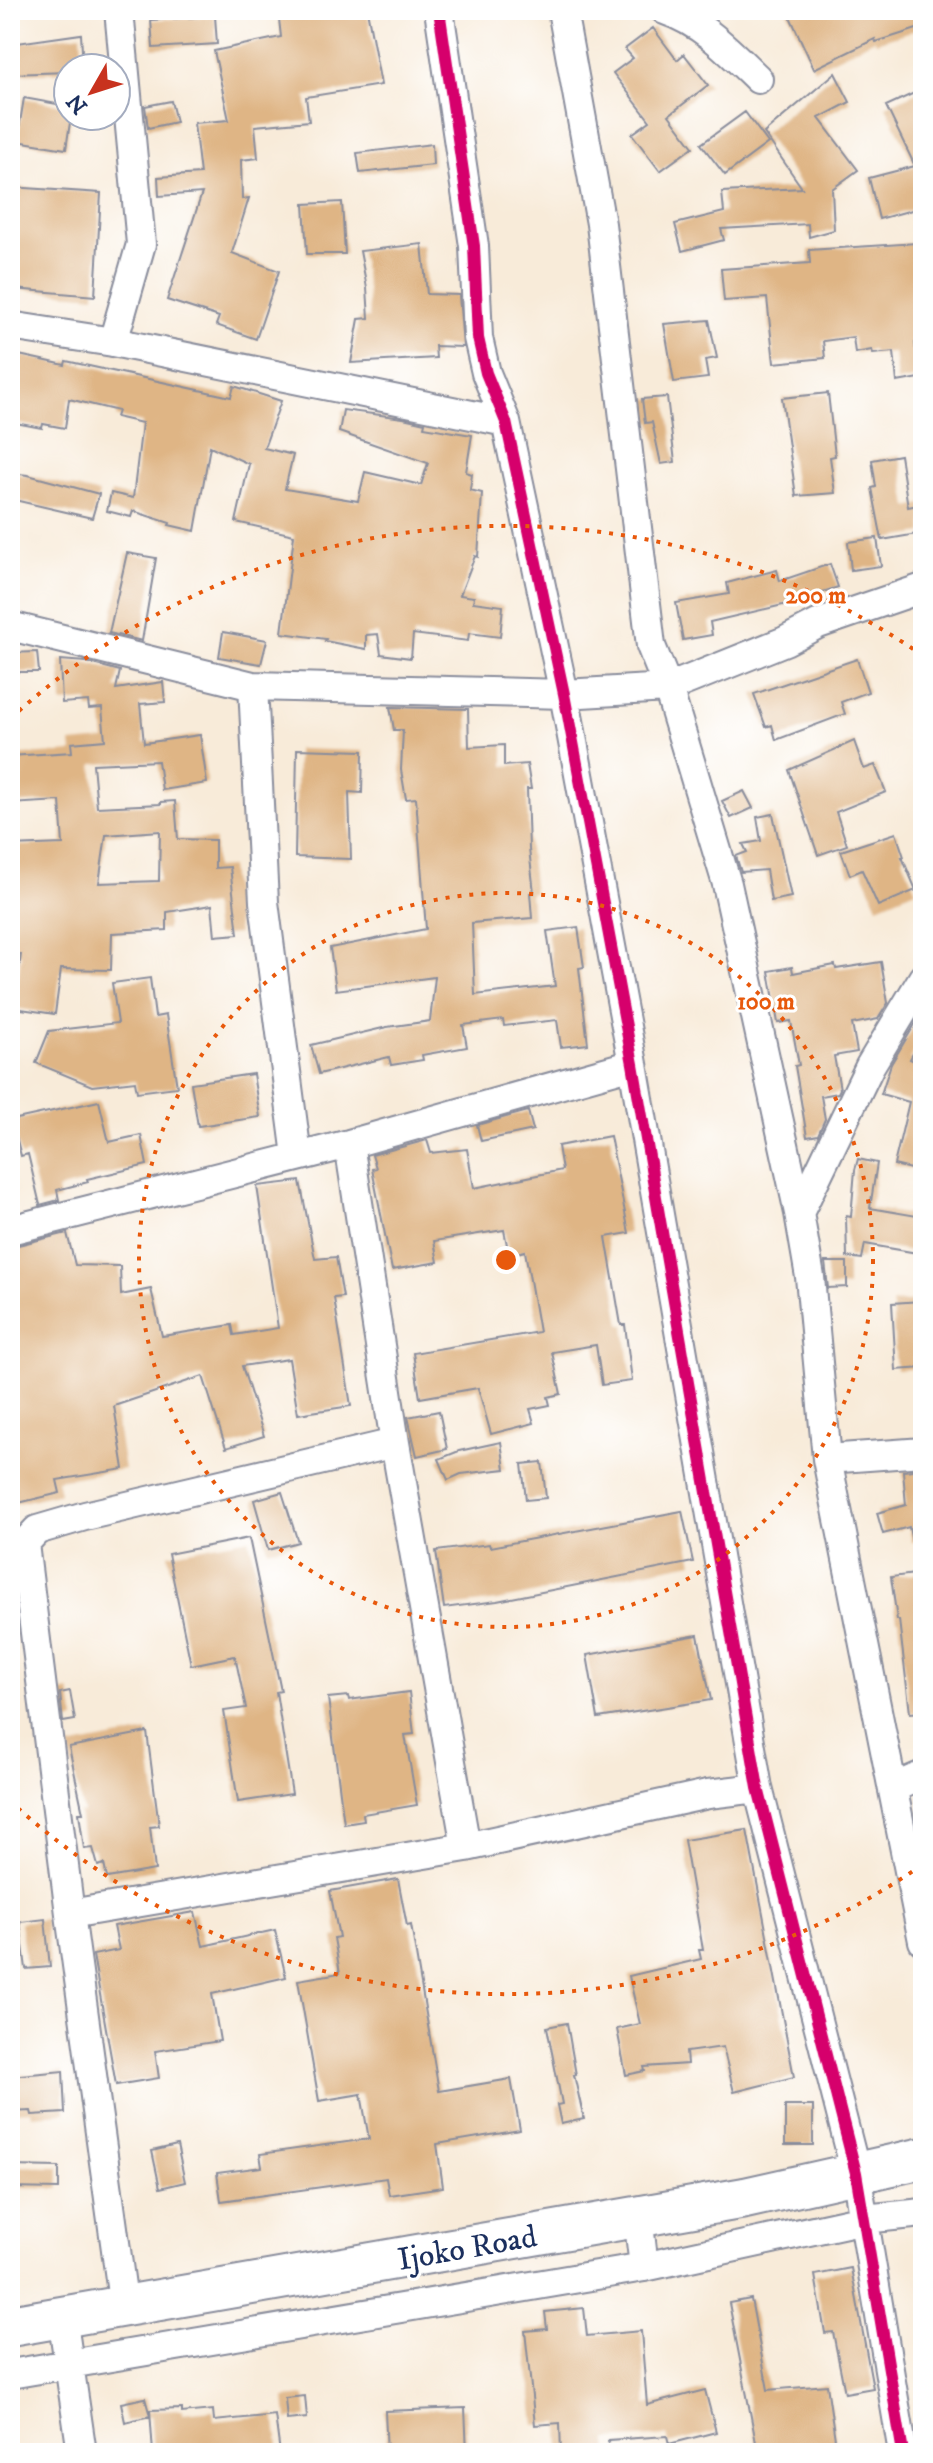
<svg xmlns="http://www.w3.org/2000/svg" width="933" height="2463" viewBox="0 0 933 2463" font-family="'IM FELL DW Pica',serif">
<rect width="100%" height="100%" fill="#fff"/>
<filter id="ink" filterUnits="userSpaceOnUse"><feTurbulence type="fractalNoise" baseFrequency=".0125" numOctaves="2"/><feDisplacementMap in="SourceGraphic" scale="16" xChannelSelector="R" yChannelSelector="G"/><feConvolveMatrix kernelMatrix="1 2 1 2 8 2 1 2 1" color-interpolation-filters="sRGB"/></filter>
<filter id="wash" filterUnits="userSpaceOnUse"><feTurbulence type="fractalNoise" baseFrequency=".006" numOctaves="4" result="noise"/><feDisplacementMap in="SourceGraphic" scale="32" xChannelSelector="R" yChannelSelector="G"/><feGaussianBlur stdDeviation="1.8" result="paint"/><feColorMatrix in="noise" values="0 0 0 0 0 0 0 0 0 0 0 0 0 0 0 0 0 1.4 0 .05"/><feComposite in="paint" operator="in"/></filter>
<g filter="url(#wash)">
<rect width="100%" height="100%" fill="#f8ebd9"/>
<g id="blocks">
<path fill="#dfb585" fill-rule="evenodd" d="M278 10H367L381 85 306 97 309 121 255 126 258 158 241 160 242 199 249 198 232 253 279 271 256 339 216 325 219 317 167 300 202 193 159 196 158 177 200 174 194 123 229 120 214 51 281 37Z
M787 10H923V27L876 42 875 39 814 69Z
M215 16 217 44 153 48 151 20Z
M653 28 677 60 684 54 708 85 669 115 693 147 660 171 632 134 650 121 613 73 633 58 625 49Z
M81 34 83 68H68V72L10 74V44Z
M835 73 850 102 819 118 858 170 832 189 834 230 809 237 808 224 721 229 724 240 682 251 675 224 724 212 722 192 802 188 764 133Z
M923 89V207L879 219 869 178 915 166 886 106Z
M24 98 68 106V116H71L66 149 17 141Z
M171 101 176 122 148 128 145 106Z
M745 112 768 143 725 175 701 144Z
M432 144 433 165 360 173 357 153Z
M10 187 101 193 95 296 14 289 15 272 10 271Z
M342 202 345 254H307L304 204Z
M917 243 920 286 923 285V341L915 343 920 378 897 382 894 352 873 354 872 350 855 353 853 337 823 341 825 358 774 363 767 298 724 301 721 269 810 263 809 250Z
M422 244 427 294 459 295 463 347 435 346 436 358 351 363 359 319 369 318 367 288 360 251Z
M709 320 717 358 705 360 708 378 674 382 664 324Z
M10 353 65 365 66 361 231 397 234 386 281 401 264 448 293 455 285 489 358 501 365 472 421 485 428 463 339 432 343 410 403 418 425 423 424 427 472 435 466 472 472 474 470 490 482 493 478 557 475 556 460 595 474 597 473 602 503 606 500 637 469 633 468 641 413 634 411 658 381 654 378 634 366 635V649L325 641 326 639 282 633 294 535 236 522 249 464 210 446 195 531 169 525 170 523 133 511 131 517 107 511 111 493 133 498 142 423 116 417 118 411 69 399 65 428 43 424 42 428 10 422Z
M828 393 835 456 830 457 835 493 796 496 782 398Z
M667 397 675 462 661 464 652 422 645 423 642 399Z
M900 455 908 507 923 504V533L882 540 872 488 876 487 872 460Z
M10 473 28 475 99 494 92 518 10 499Z
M877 538 881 566 851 570 848 542Z
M127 553 156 558 142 641 109 633Z
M830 564 838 587 783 605 710 622 712 635 683 640 676 603 729 594 727 583 777 570 780 581Z
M223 632 267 640 261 664 219 657Z
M37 652 39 672H10V653Z
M857 659 868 692 841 702 845 714 776 740 772 725 766 727 754 694Z
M60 660 86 662 120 671 116 689 163 682 165 702 140 704 144 743 200 735 207 783 162 790 158 761 93 764 97 807 161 804V802L175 801 178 839 215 840V868L230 867 238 934 215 936 212 905 167 912V930L112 933 111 970 61 969 55 1014 14 1008 21 954H10V846L63 844 60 801 10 804V756L72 752 71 743 105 740 102 708 89 709 88 701 62 703ZM160 831 159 881 99 883 106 835Z
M390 707 468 709 469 747 504 745V766L527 764 531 789H527L529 849 534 893H530L532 918 472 923 475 995 555 986 547 931 578 927 584 967 579 968 588 1044 561 1047 557 1020 504 1026 503 1020 463 1025 467 1047 422 1055 423 1060 391 1065 389 1057 319 1074 311 1045 387 1027 430 1021 435 977 336 990 330 948 426 929 416 798 406 799 401 770 403 730H394Z
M854 741 864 769 875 765 886 792 836 812 847 845 818 855 789 770Z
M297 749 363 751 362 793 349 792 351 859 295 857Z
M744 791 753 808 731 818 722 801Z
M773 814 791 897 771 901 766 870 741 872 736 856 747 852 743 844 761 841 757 817Z
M896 833 904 857H902L916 890 878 906 862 870 850 875 841 851Z
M881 962 888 1003 878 1019 852 1024 857 1052 834 1056 840 1089 838 1093 821 1096 825 1119 818 1135 807 1137 795 1066 799 1065 791 1021 778 1023 769 971 792 967 793 973 835 965 836 969Z
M150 978 155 1017 166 1015 177 1087 137 1092 135 1081 92 1086 36 1063 49 1031 118 1023 112 983Z
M923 1011V1035L910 1059 923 1065V1172L894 1165 909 1102 881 1094 891 1064Z
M253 1074 260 1117 198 1126 191 1083Z
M99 1101 109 1142 141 1135 147 1165 87 1179 88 1182 57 1190 59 1200 40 1205 28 1154 21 1156 12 1120Z
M528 1111 533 1130 481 1141 477 1125Z
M610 1136 629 1233 606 1237 621 1325H625L632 1381 602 1385 596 1345 552 1352 561 1394 548 1397 550 1405 530 1409 534 1423 491 1434 478 1388 420 1398 413 1353 539 1332 525 1251 509 1255 504 1230 434 1241 438 1262 392 1270 372 1169 376 1168 372 1155 427 1140 431 1153 467 1149 474 1188 562 1170 558 1146Z
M858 1159 877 1163 870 1208 923 1217V1254L865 1244 862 1259 847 1257 846 1216 851 1217 855 1170Z
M300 1181 315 1259 336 1257 343 1297 334 1298 351 1406 298 1414 289 1359 242 1366 264 1436 226 1448 203 1376 114 1406 124 1469 57 1480 60 1493 10 1505V1247L67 1233 75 1265 120 1266 121 1295 151 1289 162 1336 232 1325 234 1335 278 1328 257 1186Z
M825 1262H847V1287L828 1288Z
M921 1301 923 1368 896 1370 892 1303Z
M439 1411 447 1449 417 1456 408 1417Z
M501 1442 505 1469 461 1474 448 1480 439 1459 459 1451Z
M542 1462 546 1498 526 1500 522 1464Z
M923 1469V1541L912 1542 909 1527 883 1534 877 1513 906 1505 903 1471Z
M282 1492 298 1542 268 1550 254 1500Z
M682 1511 693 1562 497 1601 444 1608 436 1551 489 1544 490 1547Z
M249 1538 281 1691 276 1692 292 1794 238 1802 224 1711 246 1708 235 1656 191 1665 168 1554Z
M923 1573V1712L910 1713 899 1620H897L891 1577Z
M698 1635 711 1700 598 1718 587 1655Z
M70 1691 75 1720 63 1722 60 1693Z
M409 1692 414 1734 405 1735 417 1805 363 1814 364 1821 344 1824 328 1698 348 1696 349 1700Z
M147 1732 159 1826 150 1827 155 1870 107 1878 104 1864 98 1866 93 1848 84 1849 79 1813H83L69 1747Z
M747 1830 794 2077 734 2092 723 2047 686 2052 687 2064 644 2067 645 2071 626 2075 617 2029 640 2024 629 1976 701 1959 699 1950H703L684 1840Z
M398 1879 407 1926 411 1925 439 2091 511 2079 520 2130 437 2144 443 2187 389 2195 386 2178 221 2201 217 2173 262 2167 260 2154 369 2139 361 2094 319 2101 298 1980 340 1973 334 1938 339 1937 330 1891Z
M195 1912 203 1946 275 1930 286 1977 212 1994 220 2041 155 2051 159 2078 116 2085 93 1955 119 1950 114 1926Z
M45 1919 50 1967 26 1969 20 1922Z
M567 2023 576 2075H574L584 2119 561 2124 557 2105 562 2104 547 2027Z
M63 2071 65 2113 32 2115 31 2111 10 2112V2076Z
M785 2106H813V2145H785Z
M177 2145 185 2182 160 2188 152 2151Z
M10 2166 59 2167V2189L10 2188Z
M851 2268 873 2388 845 2393 833 2332 825 2333 815 2275Z
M751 2299 768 2390 827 2385 837 2453H758L729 2303Z
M584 2308 587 2336 641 2331 647 2405 705 2390 716 2432 669 2444 667 2436 608 2440 609 2453H561L560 2423 535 2425 525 2331 547 2329 545 2312Z
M305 2396 307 2418 287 2420 285 2398Z
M145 2398 150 2416 125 2422 121 2403Z
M465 2408 467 2453H387L385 2411Z
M182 2409V2413L213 2410 214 2421 275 2415 280 2453H153L150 2410Z"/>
</g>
</g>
<g filter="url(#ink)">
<use href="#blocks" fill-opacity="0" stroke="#8a8d9c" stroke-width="2"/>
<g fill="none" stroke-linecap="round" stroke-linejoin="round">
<g stroke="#8a8d9c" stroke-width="32">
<path id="street" d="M439 10 474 246 478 338 486 373 506 422 564 694 633 1064 758 1788 856 2173 903 2453
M562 10 601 224 651 646 668 688 727 884 799 1213 810 1277 827 1459 923 1941
M665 10C703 23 730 52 758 79
M10 326 113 342 506 422
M113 342 141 244 119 10
M10 626 253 686 564 694 668 688 785 641 818 624 923 588
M253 686 264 902 297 1156
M349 1144 395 1443 466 1847
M799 1213 870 1066 923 978
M10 1230 349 1144 633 1064
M827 1459 923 1452
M893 1788 923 1775
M70 1914 466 1847 708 1794 758 1788
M638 2216 644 2267
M124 2308 70 1914 24 1544 37 1530 85 1516 395 1443
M62 2316 82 2453
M10 2374 644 2267 864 2219 923 2213"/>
</g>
<g stroke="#8a8d9c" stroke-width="44">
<path id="secondary" d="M10 2326 745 2198 923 2158"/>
</g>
<use href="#street" stroke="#fff" stroke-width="28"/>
<use href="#secondary" stroke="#fff" stroke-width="40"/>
<g stroke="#fff" stroke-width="17">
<path id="cycleway" d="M439 10 474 246 478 338 486 373 506 422 564 694 633 1064 758 1788 856 2173 903 2453"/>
</g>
<use href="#cycleway" stroke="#d6006c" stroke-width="12"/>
</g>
</g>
<g fill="none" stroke="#e8590c" stroke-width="4" stroke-dasharray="4 8">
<circle cx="506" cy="1260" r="367"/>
<path d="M922 1865A734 734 0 0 1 10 1801M10 719A734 734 0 0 1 922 655"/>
</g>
<g text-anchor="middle" stroke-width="6" stroke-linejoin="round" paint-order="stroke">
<g font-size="32" fill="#1b2f5e" stroke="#fff">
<text transform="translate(467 2247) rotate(-10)" y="11">Ijoko Road</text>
</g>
</g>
<circle cx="506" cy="1260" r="12" fill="#e8590c" stroke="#fff" stroke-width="4"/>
<g font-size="24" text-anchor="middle" font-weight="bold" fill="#e8590c" stroke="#fff" stroke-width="6" stroke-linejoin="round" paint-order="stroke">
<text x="816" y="603">200 m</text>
<text x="766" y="1009">100 m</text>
</g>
<rect width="933" height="2463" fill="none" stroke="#fff" stroke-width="40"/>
<g transform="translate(92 92) rotate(231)"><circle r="38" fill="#ffffff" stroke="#a4acbf" stroke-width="2"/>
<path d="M0-6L14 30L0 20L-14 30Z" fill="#c8321e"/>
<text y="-12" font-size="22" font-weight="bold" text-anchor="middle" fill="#1b2f5e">N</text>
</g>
</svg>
